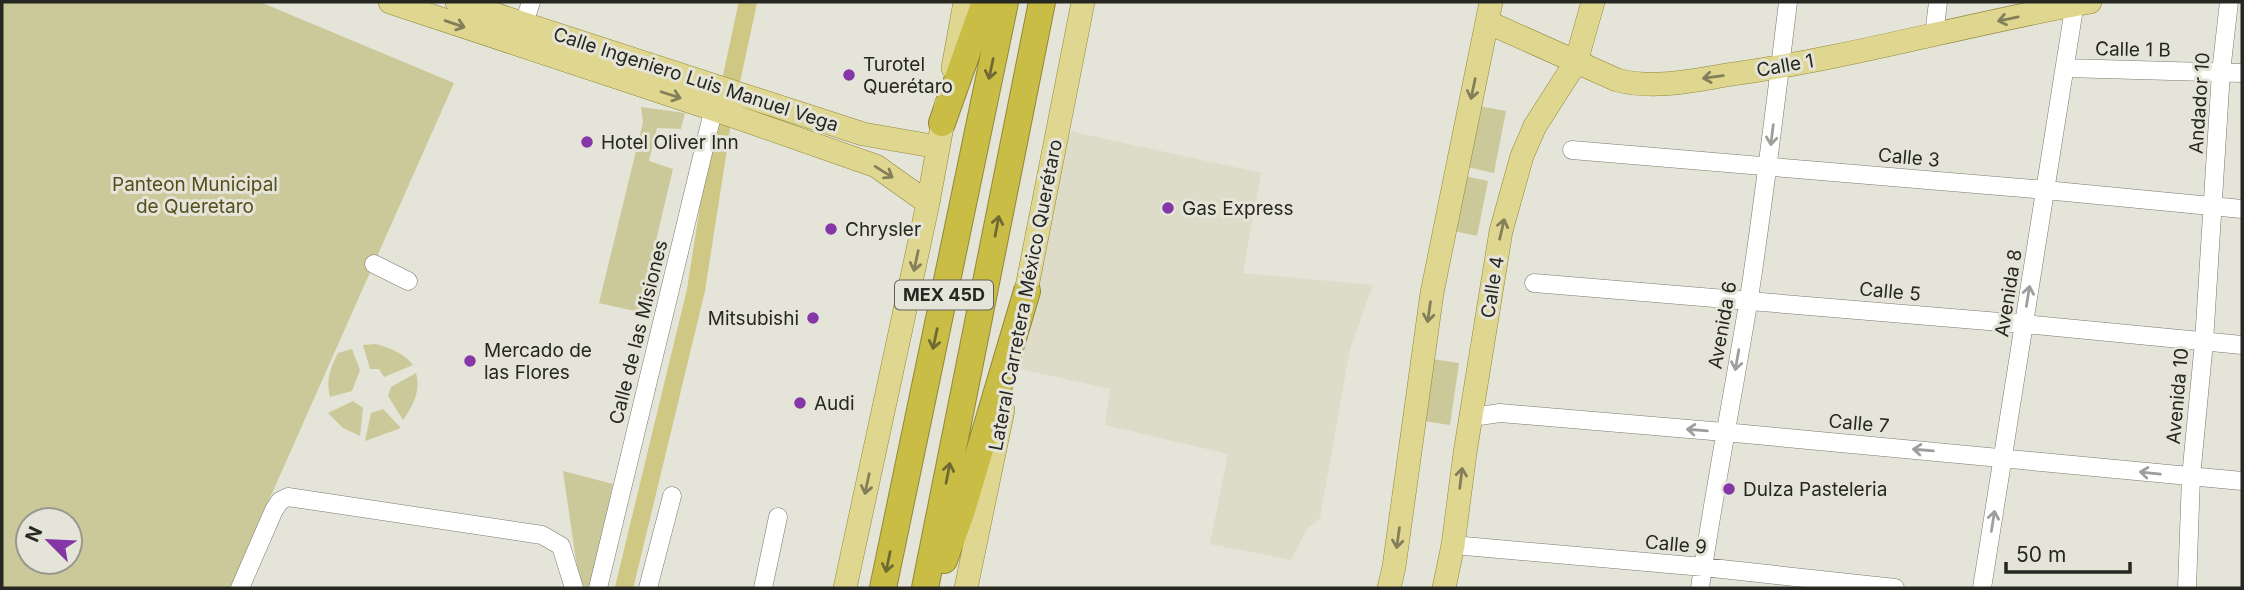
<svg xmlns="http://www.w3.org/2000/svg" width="2244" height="590" viewBox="0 0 2244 590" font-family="Inter,sans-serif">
<rect width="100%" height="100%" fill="#e5e4d8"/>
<path fill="#dddcc8" d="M1070 131 1261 173 1243 273 1373 285 1350 349 1320 518 1307 529 1291 560 1210 544 1228 454 1105 425 1110 389 1020 369Z"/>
<path fill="#cbc89a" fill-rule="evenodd" d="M2 2H260L454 83 230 588H2ZM28 520H70V562H28Z
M1479 106 1506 111 1494 173 1467 167Z
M641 107 685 113 681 129 657 128 649 161 673 169 639 312 599 303 643 122Z
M1465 176 1488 181 1477 236 1454 231Z
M376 344C390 348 404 353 413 365L384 377 379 369H370L363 345Z
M352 349 360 370 352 391 330 397C326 379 330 369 338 353Z
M1426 358 1459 363 1450 425 1417 420Z
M416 373C421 391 413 406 403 420L388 396 391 387Z
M353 401 363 408 360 436 343 428 328 413Z
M383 409 401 428 365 441 371 413Z
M563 471 613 484 590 588H580Z"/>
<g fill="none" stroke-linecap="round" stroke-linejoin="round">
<path stroke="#cfc884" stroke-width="18" d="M731 81 748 2
M624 588 696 290 722 123"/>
<g stroke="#7a796e" stroke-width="19">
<path id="minor" d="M520 35 531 2
M1934 35 1938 2
M2065 68 2242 73
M1572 150 2045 190 2242 209
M374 264 408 281
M1534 283 2024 324 2242 345
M1472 417 1500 413 1724 432 2242 481
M1453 545 1703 567 1895 588
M240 588 274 510 280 501 288 497 542 535 561 546 574 588
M598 588 716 99
M648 588 672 496
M763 588 778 517
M1700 588C1714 491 1733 395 1749 298 1764 200 1776 101 1788 2
M1982 588 2075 2
M2187 588 2191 477 2204 342 2221 72 2229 2"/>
</g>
<g stroke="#908839" stroke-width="24">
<path id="major" d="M390 2 713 109 876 166 928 203
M457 2 863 134 938 147
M1487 22 1617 80C1656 90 1694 80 1733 74 1854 57 1971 23 2090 2
M953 68 965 2
M1023 307 1083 2
M845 588 928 203 946 105
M966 588 1003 410
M1389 588 1394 567 1432 293 1491 2
M1444 588 1453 545 1465 453 1501 231 1522 156 1535 126 1576 62 1593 2"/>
</g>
<g stroke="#908839" stroke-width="28">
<path id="highway" d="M942 123 985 2
M944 560 962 510 1027 291
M883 588 1005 2
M925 588 1042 2"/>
</g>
<use href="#minor" stroke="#fff" stroke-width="18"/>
<use href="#major" stroke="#dfd790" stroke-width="23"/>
<use href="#highway" stroke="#c9bd46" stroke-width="26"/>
</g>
<defs><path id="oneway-shaft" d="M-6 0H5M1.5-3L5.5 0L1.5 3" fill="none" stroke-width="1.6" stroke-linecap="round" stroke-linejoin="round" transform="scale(1.75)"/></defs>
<g stroke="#837f59">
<use href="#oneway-shaft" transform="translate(2008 19) rotate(168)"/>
<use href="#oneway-shaft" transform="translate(455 24) rotate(19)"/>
<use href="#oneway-shaft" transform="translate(1713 77) rotate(172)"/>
<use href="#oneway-shaft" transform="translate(1473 89) rotate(102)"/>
<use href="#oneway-shaft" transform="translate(671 95) rotate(18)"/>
<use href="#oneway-shaft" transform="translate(884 172) rotate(32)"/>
<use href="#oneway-shaft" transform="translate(1502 229) rotate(-77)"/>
<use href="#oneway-shaft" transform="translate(916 261) rotate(102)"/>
<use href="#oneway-shaft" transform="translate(1429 312) rotate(98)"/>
<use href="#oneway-shaft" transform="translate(1461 478) rotate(-83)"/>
<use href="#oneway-shaft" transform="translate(867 484) rotate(102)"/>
<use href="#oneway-shaft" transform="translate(1398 538) rotate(98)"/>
</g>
<g stroke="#706a32">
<use href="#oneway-shaft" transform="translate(991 69) rotate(102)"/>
<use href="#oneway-shaft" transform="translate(997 226) rotate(-79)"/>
<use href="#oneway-shaft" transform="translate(935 339) rotate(102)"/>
<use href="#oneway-shaft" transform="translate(948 473) rotate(-79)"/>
<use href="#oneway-shaft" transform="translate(888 562) rotate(102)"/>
</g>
<g stroke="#9e9e9c">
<use href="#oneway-shaft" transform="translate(1772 135) rotate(97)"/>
<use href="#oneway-shaft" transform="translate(2028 296) rotate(-81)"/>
<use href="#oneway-shaft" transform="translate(1737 360) rotate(100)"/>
<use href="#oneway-shaft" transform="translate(1697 430) rotate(-175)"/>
<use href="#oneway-shaft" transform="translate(1923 450) rotate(-175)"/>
<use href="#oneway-shaft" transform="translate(2150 473) rotate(-174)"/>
<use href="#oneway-shaft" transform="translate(1993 521) rotate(-81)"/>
</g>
<g fill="#8537a8" stroke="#e5e4d8" stroke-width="2.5">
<circle cx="849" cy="75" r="7"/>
<circle cx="587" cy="142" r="7"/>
<circle cx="1168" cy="208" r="7"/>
<circle cx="831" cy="229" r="7"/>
<circle cx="813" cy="318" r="7"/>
<circle cx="470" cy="361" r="7"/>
<circle cx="800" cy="403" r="7"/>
<circle cx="1729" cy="489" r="7"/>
</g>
<g text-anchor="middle" stroke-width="6" stroke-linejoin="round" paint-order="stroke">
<rect fill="#e5e4d8" stroke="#606059" stroke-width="2" x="895" y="280.5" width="98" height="29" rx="5"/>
<g font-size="18" font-weight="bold" fill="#272722">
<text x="944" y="301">MEX 45D</text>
</g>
<g font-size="19" fill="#272722" stroke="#e5e4d8">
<text transform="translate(2133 49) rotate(1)" y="7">Calle 1 B</text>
<text transform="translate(1785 65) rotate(-10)" y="7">Calle 1</text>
<text transform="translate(696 79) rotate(18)" y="7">Calle Ingeniero Luis Manuel Vega</text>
<text transform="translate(2199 103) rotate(-86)" y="7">Andador 10</text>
<text transform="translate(1909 157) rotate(5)" y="7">Calle 3</text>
<text transform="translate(1492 287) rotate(-81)" y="7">Calle 4</text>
<text transform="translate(1890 291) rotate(5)" y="7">Calle 5</text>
<text transform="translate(2008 293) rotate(-81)" y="7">Avenida 8</text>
<text transform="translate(1025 295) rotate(-79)" y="7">Lateral Carretera México Querétaro</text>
<text transform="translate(1722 325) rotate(-80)" y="7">Avenida 6</text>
<text transform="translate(638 332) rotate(-76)" y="7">Calle de las Misiones</text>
<text transform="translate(2177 396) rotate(-85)" y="7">Avenida 10</text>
<text transform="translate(1859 423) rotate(5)" y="7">Calle 7</text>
<text transform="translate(1676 544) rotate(5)" y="7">Calle 9</text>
</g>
<g font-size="19" fill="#272722" stroke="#e5e4d8" text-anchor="start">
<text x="863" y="71">Turotel<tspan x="863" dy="22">Querétaro</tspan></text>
<text x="601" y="149">Hotel Oliver Inn</text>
<text x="1182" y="215">Gas Express</text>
<text x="845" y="236">Chrysler</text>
<text x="799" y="325" text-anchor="end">Mitsubishi</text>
<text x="484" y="357">Mercado de<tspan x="484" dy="22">las Flores</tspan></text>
<text x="814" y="410">Audi</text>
<text x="1743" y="496">Dulza Pasteleria</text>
</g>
<g font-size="19" fill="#544f1c" stroke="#e5e4d8">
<text x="195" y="191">Panteon Municipal<tspan x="195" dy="22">de Queretaro</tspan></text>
</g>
</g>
<rect width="2244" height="590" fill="none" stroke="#272722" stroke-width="7"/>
<g transform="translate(49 541) rotate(294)"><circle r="33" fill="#e5e4d8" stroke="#99988f" stroke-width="2"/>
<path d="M0-5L12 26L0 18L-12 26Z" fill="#8537a8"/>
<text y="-10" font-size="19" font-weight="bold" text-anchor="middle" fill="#272722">N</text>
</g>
<path d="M2006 562v10h124v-10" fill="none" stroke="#272722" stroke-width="3.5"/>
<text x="2016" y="562" font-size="21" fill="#272722" stroke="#e5e4d8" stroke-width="5" paint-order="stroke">50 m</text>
</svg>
